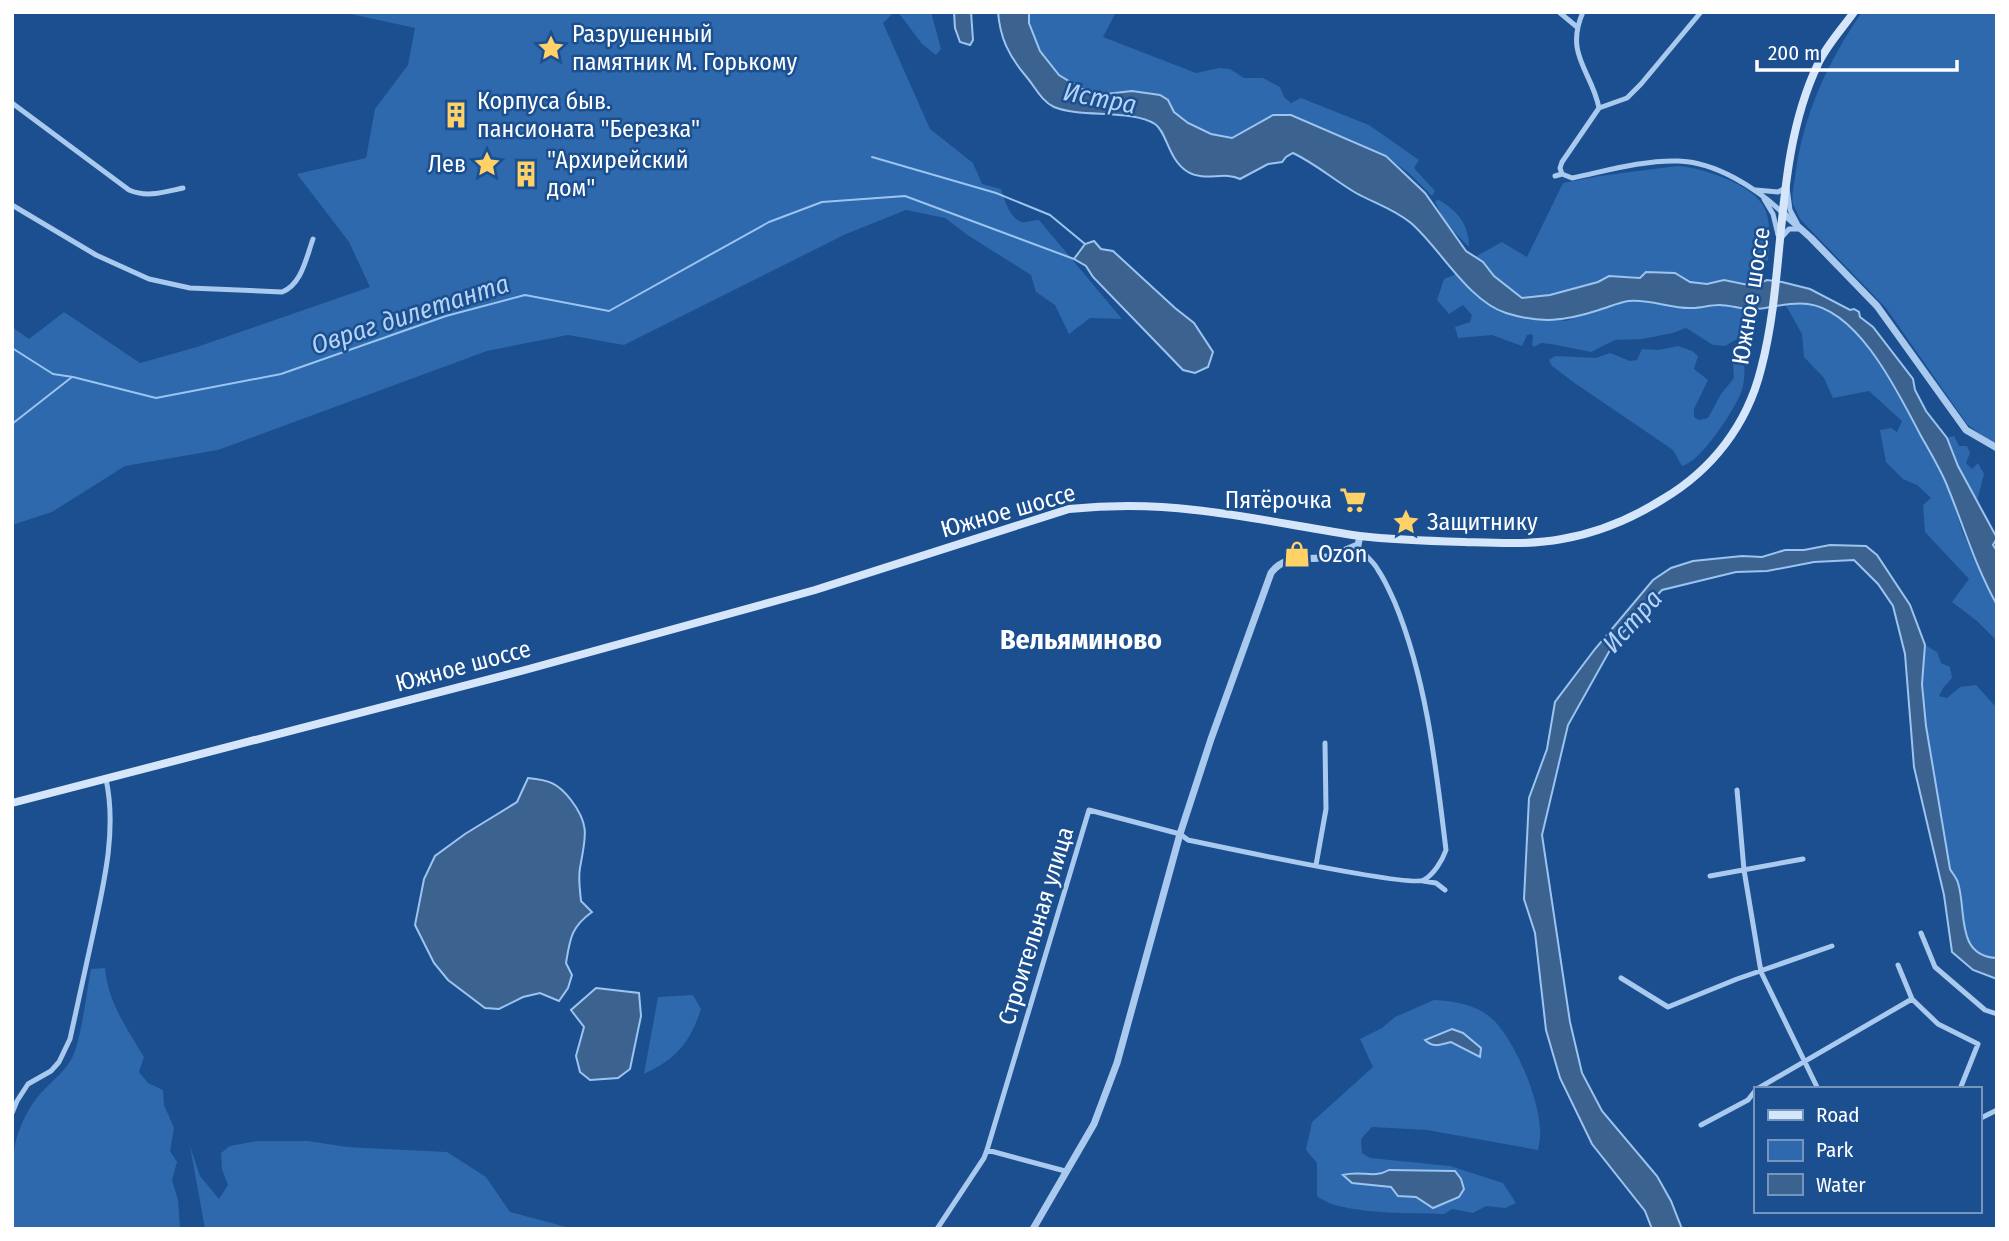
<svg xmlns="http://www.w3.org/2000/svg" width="2009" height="1241" viewBox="0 0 2009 1241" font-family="'Fira Sans Condensed',sans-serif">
<rect width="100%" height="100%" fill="#1b4f8f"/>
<path fill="#2e69ad" d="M342 12H894L883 23 930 129 973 163 982 184 1001 189C1004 199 1010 219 1022 222 1027 223 1034 220 1039 220L1122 319 1090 318 1069 334 1055 305 1036 292 1031 275 969 236 945 218 906 210 846 234 624 345 568 335 487 351 218 450 125 466 52 512 12 525V327L29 339 64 312 140 363 197 347 370 287 349 242 297 174 366 158 375 109 408 65 415 28Z
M898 12H931L941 49 936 55 922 44Z
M1029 12H1116L1103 37 1196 73 1219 68 1230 69 1244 78H1263L1280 87 1284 97 1291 103 1301 98 1369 125 1419 160 1414 168 1435 191 1432 196 1410 174 1386 156 1291 115H1273L1232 138 1211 134 1188 123 1174 112 1168 100C1156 97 1143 92 1131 91 1114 91 1098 96 1082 89 1053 78 1030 43 1029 12Z
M1862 12H1997V447L1967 424 1886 308 1800 219C1798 214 1795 209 1793 204 1791 196 1794 185 1795 177 1803 115 1827 63 1862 12Z
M1677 166C1700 167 1753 184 1764 207 1772 223 1769 244 1768 261L1758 258 1755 263 1763 273 1764 281 1753 286 1724 280 1707 284 1690 282 1675 273 1646 272 1640 277 1618 276 1603 278 1598 282 1550 295 1522 298 1494 276 1483 262 1473 258 1502 242 1527 257 1563 183 1600 176Z
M1439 200C1458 211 1469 225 1469 247 1456 234 1441 219 1435 201Z
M1456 274 1478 296 1565 321 1629 301 1690 308 1720 305 1758 309 1756 321 1740 337 1725 346 1713 345 1686 328 1673 333 1642 339 1615 340 1591 352 1551 344 1541 343 1534 347 1532 345 1533 336 1531 334 1527 335 1522 346 1492 335 1458 338 1455 327 1470 322 1472 315 1463 305 1449 314 1437 300 1444 279Z
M1785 304H1809L1833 313 1852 329 1872 352 1913 420 1946 482 1963 533 1985 584 1997 605V641L1977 621 1952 602 1969 579 1925 532 1923 505 1931 498 1917 485 1903 479 1886 462 1880 430 1891 428 1897 432 1902 421 1869 391 1833 398 1824 378 1804 357 1802 334Z
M1678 346 1692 351 1698 356 1694 369 1708 380 1694 409V417L1699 420 1708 418 1721 394 1734 378 1733 364 1737 358 1743 357C1745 367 1745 380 1742 390 1736 408 1700 463 1682 466L1673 450 1576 384 1552 366 1549 360 1555 356 1596 358 1610 353 1630 361 1637 360 1642 349 1659 350Z
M1954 436 1959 446H1967L1970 453 1966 463 1972 469 1978 463 1984 474 1977 501 1958 466 1947 438Z
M1925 645 1937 652 1941 663 1950 667 1952 678 1943 688 1939 696 1947 698 1960 687 1976 685 1997 708V958C1955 956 1967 911 1958 883 1957 878 1953 873 1950 869L1926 726 1922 684Z
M105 968C108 1002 126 1027 144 1057L139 1072 148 1083 163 1090 164 1105 174 1128 170 1151 177 1162 172 1180 178 1200 180 1229H12C12 1179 5 1142 36 1099 47 1084 63 1075 72 1058 81 1041 87 990 91 969Z
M693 995 701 1009C690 1043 676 1059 644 1074L658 997Z
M1434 1000C1454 1001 1474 1004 1490 1017 1514 1037 1539 1098 1540 1129 1541 1136 1539 1144 1538 1150L1427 1130 1372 1127 1361 1139 1362 1153 1370 1158 1450 1166 1503 1183 1516 1203 1505 1208 1486 1206 1473 1213 1452 1209 1444 1214C1414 1213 1339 1215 1317 1196V1163L1306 1150 1312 1122 1373 1067 1360 1039 1382 1028 1395 1017Z
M258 1141H308L347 1147 447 1152 486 1177 510 1212 574 1229H205L190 1146 200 1176 219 1199 228 1185 222 1169 221 1153 230 1146Z"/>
<path fill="#3c6290" stroke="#9cc4f0" stroke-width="2" d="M954 12H971L973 40 970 45 960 42 955 28Z
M998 12H1029V23L1040 51 1059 75 1082 89 1105 94 1132 91 1160 95 1168 100 1174 112 1188 123 1211 134 1232 138 1273 115H1291L1386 156 1425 193 1466 251 1483 262 1494 276 1522 298 1550 295 1598 282 1609 276 1640 278 1646 272 1675 273 1690 282 1707 284 1724 280 1753 286 1767 280 1782 282 1810 289 1850 310 1854 309 1859 312 1860 317 1873 327 1913 379 1915 390 1926 411 1947 438 1958 466 1997 538 1993 545 1997 551V605C1975 566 1963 524 1946 483 1939 467 1930 452 1921 436 1899 395 1860 311 1808 304 1790 301 1773 308 1756 309 1743 310 1731 305 1719 305 1710 305 1701 308 1692 308 1672 309 1650 299 1629 301 1620 302 1609 307 1599 310 1565 321 1541 324 1506 313 1468 301 1440 248 1411 223 1394 209 1374 203 1356 193 1334 180 1316 164 1293 153L1286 157 1282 162 1268 164 1240 179C1224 171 1205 182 1188 172 1168 160 1167 132 1155 124 1132 109 1080 118 1054 107 1041 101 1034 85 1025 75 1009 56 1000 38 998 12Z
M1094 241 1101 249 1113 251 1175 308 1194 323 1213 352 1208 367 1195 373 1183 370 1093 277 1086 266 1074 259 1085 244Z
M1830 545 1866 546 1877 555 1910 605 1925 645 1922 684 1926 726 1950 869C1952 873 1957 878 1958 883 1967 911 1955 956 1997 958V979L1973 970 1952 952 1944 895 1914 767 1905 654 1893 606 1878 584 1854 560 1814 562 1767 571 1736 572 1662 590 1615 641 1568 725 1542 835 1570 1022 1582 1073 1602 1111 1657 1176 1671 1201 1682 1229H1652L1645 1211 1592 1144 1560 1078 1546 1030 1535 933 1524 899 1529 798 1547 749 1555 702 1595 649 1653 580 1671 568 1693 561 1742 556 1762 557 1785 550H1804Z
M528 778C549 780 558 783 571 800 591 826 585 838 580 868 578 879 580 890 581 901L592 912C571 927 570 939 566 963L572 975 568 988 559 1001 540 993 523 997 499 1009 485 1008 448 980 434 963 415 925 424 879 435 856 465 834 517 802Z
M596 988 639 993 641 1016 630 1069 618 1078 590 1080 580 1072 576 1056 584 1027 571 1010Z
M1452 1029 1463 1033 1481 1048 1480 1057 1451 1042C1440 1045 1433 1048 1425 1040Z
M1389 1170 1455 1171 1461 1179 1464 1189 1459 1197 1433 1208 1416 1197 1398 1196 1391 1187 1352 1183 1343 1175C1362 1170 1373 1179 1389 1170Z"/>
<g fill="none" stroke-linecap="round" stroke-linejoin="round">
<path stroke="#9cc4f0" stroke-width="2" d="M872 157 996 193 1050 215 1085 244
M12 348 53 374 73 377 156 398 281 374 446 316 525 295 609 311 769 222 822 202 905 196 1074 259
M12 424 72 377"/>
<path stroke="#a9c9ee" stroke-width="5" d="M1559 12 1577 27
M1583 12C1564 55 1592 71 1599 108
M12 103 129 190C147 198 164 192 183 188
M1562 174 1560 168 1562 162 1599 108 1627 98 1641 84 1701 12
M1555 176 1562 174 1572 178C1606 171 1643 160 1678 161 1716 162 1756 188 1783 213
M1756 190 1778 192 1787 187 1790 210 1797 223
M1764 199 1773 214 1778 235
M12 205 96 255 149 279 190 288 282 292C302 284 306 258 313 239
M1781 238 1789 229H1800
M1737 790 1744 870 1761 972 1818 1089
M1316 865 1326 809 1325 743
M1710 876 1803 859
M1423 881 1436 883 1445 890
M1921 933 1935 967 1985 1010 1997 1014
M1898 965 1912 999 1938 1024 1978 1044 1960 1089
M1621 978 1668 1007 1737 979 1832 946
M1757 1089 1912 999
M12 1113 17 1101 28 1084 51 1071 59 1062 70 1039C78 1004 85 969 93 934 104 883 117 830 106 779
M1979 1119 1997 1110
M1701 1125 1748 1100 1755 1091
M987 1150 1089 810 1180 834 1188 840C1217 846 1410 888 1424 880 1434 874 1442 861 1446 850 1436 768 1427 681 1395 603 1390 592 1385 580 1378 570 1373 560 1363 555 1358 545
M937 1229 984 1158 987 1150 1065 1171"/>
<path stroke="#a9c9ee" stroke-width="7" d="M1783 213 1811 238 1877 306 1966 430 1997 448
M1033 1229 1094 1124 1117 1063 1180 834 1211 739 1271 573C1285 554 1306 561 1327 557 1338 555 1348 548 1358 545L1360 536"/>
<path stroke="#d6e6fa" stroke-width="8" d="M12 803 525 670 815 590 1069 509C1111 505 1153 505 1195 510 1251 516 1305 528 1360 536 1395 540 1429 541 1464 542 1496 543 1530 545 1562 539 1597 533 1633 518 1663 499 1712 470 1747 425 1761 369 1787 271 1773 158 1818 64 1826 46 1842 29 1854 12"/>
</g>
<defs>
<g id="sight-bare" transform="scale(2.1)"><path d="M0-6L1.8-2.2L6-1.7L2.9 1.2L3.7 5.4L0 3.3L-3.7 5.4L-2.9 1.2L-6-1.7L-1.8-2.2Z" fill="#ffd166" stroke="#1b4f8f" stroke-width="2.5" paint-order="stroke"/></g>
<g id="building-bare" transform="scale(2.1)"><path d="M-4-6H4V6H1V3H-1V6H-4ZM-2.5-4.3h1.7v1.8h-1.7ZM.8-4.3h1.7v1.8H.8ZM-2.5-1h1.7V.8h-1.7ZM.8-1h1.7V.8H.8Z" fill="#ffd166" stroke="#1b4f8f" stroke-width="2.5" paint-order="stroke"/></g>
<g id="supermarket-bare" transform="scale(2.1)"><path d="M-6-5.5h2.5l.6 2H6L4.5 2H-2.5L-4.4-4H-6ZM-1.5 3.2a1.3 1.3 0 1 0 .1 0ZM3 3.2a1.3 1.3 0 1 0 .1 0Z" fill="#ffd166" stroke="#1b4f8f" stroke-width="2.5" paint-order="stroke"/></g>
<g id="shop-bare" transform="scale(2.1)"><path d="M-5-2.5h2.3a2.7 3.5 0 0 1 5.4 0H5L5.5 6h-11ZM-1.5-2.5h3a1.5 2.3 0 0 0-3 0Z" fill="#ffd166" stroke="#1b4f8f" stroke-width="2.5" paint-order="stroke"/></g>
</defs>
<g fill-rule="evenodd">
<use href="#sight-bare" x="551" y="48"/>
<use href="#building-bare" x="456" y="115"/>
<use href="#sight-bare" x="487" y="164"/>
<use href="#building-bare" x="526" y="174"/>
<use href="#supermarket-bare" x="1353" y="500"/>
<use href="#sight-bare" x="1406" y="522"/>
<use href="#shop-bare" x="1297" y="554"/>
</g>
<g text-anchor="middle" stroke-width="5" stroke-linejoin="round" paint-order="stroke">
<g font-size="24" fill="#fff" stroke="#1b4f8f" text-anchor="start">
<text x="572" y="42">Разрушенный<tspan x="572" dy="28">памятник М. Горькому</tspan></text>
<text x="477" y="109">Корпуса быв.<tspan x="477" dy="28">пансионата "Березка"</tspan></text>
<text x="547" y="168">"Архирейский<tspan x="547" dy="28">дом"</tspan></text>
<text x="466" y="172" text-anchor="end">Лев</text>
<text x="1332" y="508" text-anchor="end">Пятёрочка</text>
<text x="1427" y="530">Защитнику</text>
<text x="1318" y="562">Ozon</text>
</g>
<g font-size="24" fill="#fff" stroke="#1b4f8f">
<text transform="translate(1751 296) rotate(-81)" y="8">Южное шоссе</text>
<text transform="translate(1008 511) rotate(-16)" y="8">Южное шоссе</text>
<text transform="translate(463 666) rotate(-15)" y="8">Южное шоссе</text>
<text transform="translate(1036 926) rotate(-73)" y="8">Строительная улица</text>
</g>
<g font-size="26" font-style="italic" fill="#b5d3f5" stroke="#1b4f8f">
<text transform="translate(1100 98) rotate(11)" y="9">Истра</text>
<text transform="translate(410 314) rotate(-18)" y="9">Овраг дилетанта</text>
<text transform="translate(1632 621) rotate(-48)" y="9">Истра</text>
</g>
<g font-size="28" font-weight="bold" fill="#fff" stroke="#1b4f8f">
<text x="1081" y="649">Вельяминово</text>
</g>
</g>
<rect width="2009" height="1241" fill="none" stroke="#ffffff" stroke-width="28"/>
<rect x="1754" y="1087" width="228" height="126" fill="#1b4f8f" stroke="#7695bc" stroke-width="2"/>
<rect x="1768" y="1110" width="35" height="10" fill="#d6e6fa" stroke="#7695bc" stroke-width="2"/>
<text x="1816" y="1122" font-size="21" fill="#ffffff">Road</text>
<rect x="1768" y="1140" width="35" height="21" fill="#2e69ad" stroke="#7695bc" stroke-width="2"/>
<text x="1816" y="1157" font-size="21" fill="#ffffff">Park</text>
<rect x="1768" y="1174" width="35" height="21" fill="#3c6290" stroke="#7695bc" stroke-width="2"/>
<text x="1816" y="1192" font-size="21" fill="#ffffff">Water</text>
<path d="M1757 60v10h200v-10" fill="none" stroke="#ffffff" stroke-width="3.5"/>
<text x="1768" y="60" font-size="21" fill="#ffffff" stroke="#1b4f8f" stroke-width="5" paint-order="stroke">200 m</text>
</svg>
